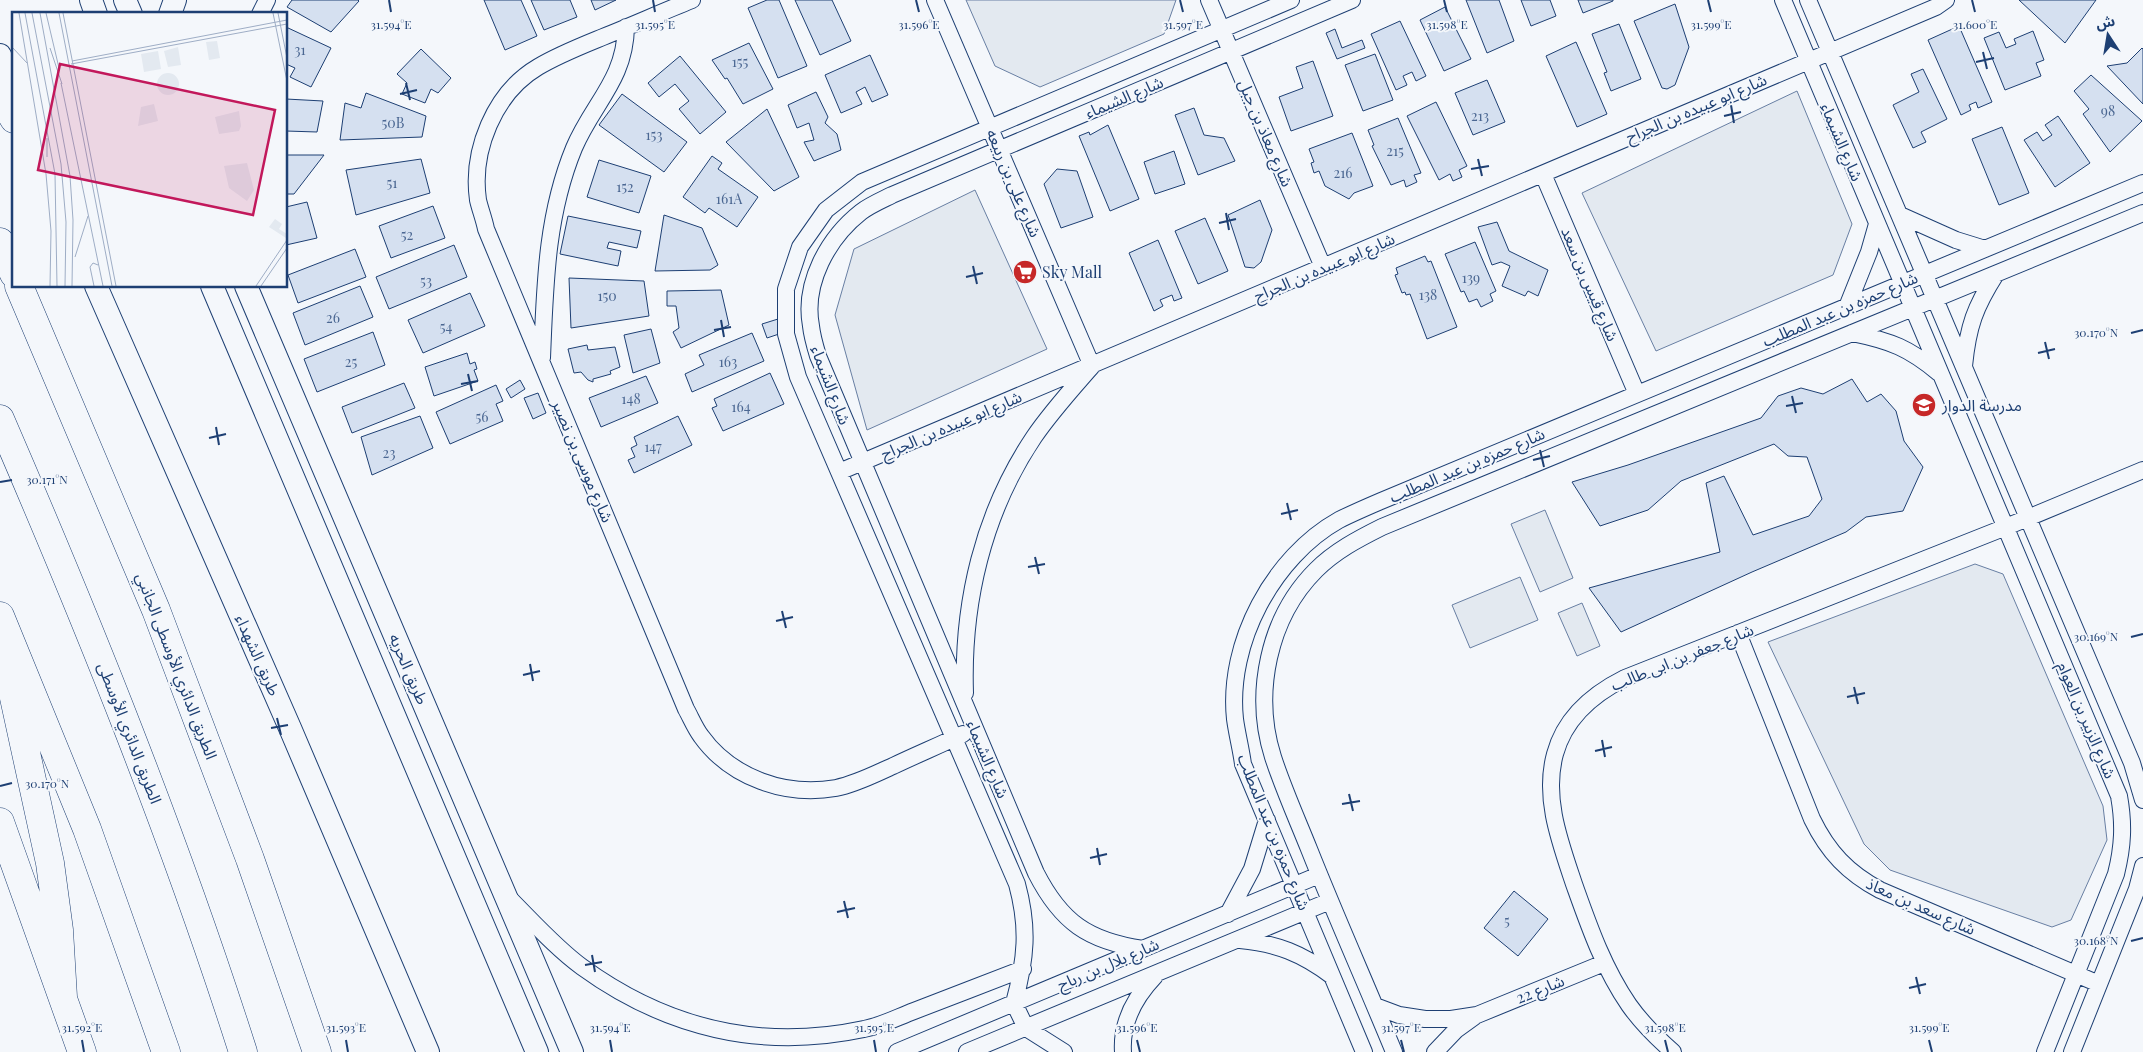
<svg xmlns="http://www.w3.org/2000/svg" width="2143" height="1052" viewBox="0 0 2143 1052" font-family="'Playfair Display','Noto Sans Arabic',serif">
<rect width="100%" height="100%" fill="#f4f7fb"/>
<path fill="#e3e9f0" stroke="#687fa3" d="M966 0H1176L1164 34 1040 87 995 66Z
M1797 91 1852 224 1833 275 1656 351 1582 193Z
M975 190 1047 349 867 430 835 315 854 249Z
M1545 510 1573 578 1540 592 1511 524Z
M1975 564 2003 574 2103 806 2107 840 2071 920 2052 927 1890 870 1864 844 1768 642Z
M1520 577 1538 620 1470 648 1452 605Z
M1582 603 1600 646 1577 656 1558 613Z"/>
<path fill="#d5e0f0" stroke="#1d3f73" d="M292 0H358L359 1 331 32 287 7Z
M484 0H521L537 36 505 50Z
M531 0H570L577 17 544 30Z
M591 0H616L595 10Z
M767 0H779L807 66 778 78 748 8Z
M795 0H832L851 41 820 55Z
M1466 0H1499L1514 41 1487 53Z
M1521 0H1550L1556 16 1531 26Z
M1578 0H1613V1L1583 13Z
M2019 0H2096L2065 43Z
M1675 4 1689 47 1675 85 1667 89 1662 88 1634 21Z
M1445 7 1471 59 1444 71 1420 20Z
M1400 21 1426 76 1416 81 1412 72 1403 76 1407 85 1396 90 1371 34Z
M1619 24 1641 79 1611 91 1604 73 1607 72 1592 34Z
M1959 26 1992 102 1978 108 1976 102 1969 105 1971 110 1961 115 1928 40Z
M286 27 331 48 311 87 290 77 295 68 286 64Z
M1335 29 1342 48 1362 40 1365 48 1337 59 1326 33Z
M2033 31 2044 60 2036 63 2041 76 2005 90 1984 38 1999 32 2006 48 2016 44 2014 39Z
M1576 42 1607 114 1577 127 1546 56Z
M749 43 773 89 743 104 727 78 725 79 712 60Z
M2142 48 2143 49V104L2107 66 2127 63Z
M421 49 451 78 438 93 431 89 425 103 402 94 407 83 397 74Z
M1375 54 1393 100 1363 111 1345 65Z
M870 55 888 95 872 102 865 87 856 92 862 104 841 113 825 75Z
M680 56 726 112 700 134 679 109 689 101 675 84 659 97 648 83Z
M1313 61 1333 116 1291 131 1279 97 1303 88 1296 67Z
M1923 69 1947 119 1921 132 1926 142 1913 148 1893 105 1919 92 1911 74Z
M2091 75 2142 121 2110 152 2083 114 2089 109 2074 91Z
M1487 80 1505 122 1473 135 1455 93Z
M816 92 828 117 825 123 837 134 841 150 814 161 804 142 814 140 809 123 797 128 788 105Z
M366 93 426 116 422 137 340 140 345 103 361 108Z
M622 94 687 142 664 172 599 125Z
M286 99 323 101 317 132 286 131Z
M1436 102 1467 166 1459 170 1462 177 1453 181 1450 174 1439 180 1407 116Z
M1194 108 1204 135 1224 138 1235 161 1198 175 1175 115Z
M767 109 799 177 774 191 726 142Z
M2058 116 2090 163 2055 187 2024 140 2037 132 2043 141 2052 135 2045 125Z
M1398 118 1421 173 1414 175 1417 182 1406 187 1404 180 1391 185 1372 146 1374 145 1368 130Z
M1108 125 1139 199 1110 211 1079 136 1089 132 1090 135Z
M2002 127 2029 193 1999 205 1972 139Z
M1352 133 1373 186 1354 193 1349 199 1325 186 1319 171 1314 173 1311 163 1314 162 1309 149Z
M1174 151 1185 184 1155 194 1144 162Z
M286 155H324L294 194H286Z
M712 156 722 163 718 169 758 197 737 227 709 208 705 213 683 197Z
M421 159 430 193 356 215 346 170Z
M599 160 651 176 639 213 587 197Z
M1057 169 1077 171 1093 217 1061 228 1044 184Z
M1260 200 1272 230 1261 262 1254 268 1245 267 1228 215Z
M307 202 317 238 286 245V207Z
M433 206 445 238 391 258 379 226Z
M664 215 702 228 718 265 710 270 655 271Z
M568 216 641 231 637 248 609 242 607 248 621 251 618 266 560 254Z
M1205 218 1228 271 1198 284 1175 231Z
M1497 222 1509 251 1548 270 1538 296 1528 291 1525 296 1502 286 1510 266 1501 262 1492 265 1478 227Z
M1158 240 1182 298 1174 301 1172 295 1160 300 1163 306 1154 311 1129 253Z
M1475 242 1496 291 1490 294 1493 301 1481 307 1477 299 1469 302 1464 291 1461 292 1445 254Z
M454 245 467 277 389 309 376 277Z
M355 249 366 277 298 303 288 275Z
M1425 256 1428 262 1431 261 1457 327 1427 339 1410 294 1406 295 1405 292 1402 293 1395 275 1398 274 1396 268Z
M569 278 644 281 649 316 571 328Z
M360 286 373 317 305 345 293 313Z
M721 290 729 325 681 348 673 332 679 328 676 306H667V291Z
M470 293 485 326 423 353 408 320Z
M778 319 782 333 767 338 762 324Z
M651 329 660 363 633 373 624 335Z
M373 332 385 365 317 392 304 359Z
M752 333 764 361 692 392 685 374 704 365 699 355Z
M587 345 588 350 615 347 620 367 610 371 611 374 593 379V382L588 380 581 372 574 373 568 349Z
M467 353 470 364 475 362 477 369 474 370 478 381 434 396 425 367Z
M770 373 784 404 723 431 712 408 717 406 714 399Z
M646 376 658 403 601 427 589 398Z
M1852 379 1867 402 1881 394 1896 411 1904 441 1923 467 1903 511 1866 517 1846 532 1752 572 1621 632 1589 588 1720 552 1706 483 1724 476 1753 535 1809 516 1822 499 1807 457 1788 456 1774 444 1681 481 1648 510 1600 526 1572 482 1628 465 1761 418 1778 396 1801 388 1823 394Z
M520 380 525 389 511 398 506 389Z
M404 383 415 408 352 433 342 407Z
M496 385 503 401 496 404 503 421 450 444 436 412Z
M538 393 546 413 533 419 524 398Z
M420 416 433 448 372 475 361 437Z
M678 416 692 445 634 473 628 460 635 457 631 448 637 445 634 437Z
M1514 891 1548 919 1518 956 1484 928Z"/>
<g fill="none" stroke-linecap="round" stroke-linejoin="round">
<g stroke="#1d3f73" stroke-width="18">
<path id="street" d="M692 0C662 12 633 25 603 37 581 46 558 55 538 67 494 93 471 151 478 200 480 209 484 219 486 229L686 709C691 718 695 728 701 736 731 778 786 797 836 788 856 784 875 774 893 766 916 755 940 745 963 734
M935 0 1092 366C1072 389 1051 412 1034 437 983 513 962 603 965 693
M1209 0 1323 267
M1783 0 2119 796C2124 824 2123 846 2116 874L2045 1052
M1808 0 2132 763 2143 800
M260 14 267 0
M1543 174 1637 394
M1900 215 1956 240 1985 249
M1847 307 1869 252 1877 224
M1852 333C1891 341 1909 348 1939 373
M542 358C545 286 546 216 574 148 593 103 625 80 626 27
M1964 366C1968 326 1975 307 1996 274
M839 472 1936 7 1946 0
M1738 633 1812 819C1828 852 1848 873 1880 890L2099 984
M510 899C533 922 556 948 582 967 666 1028 761 1051 864 1029 881 1026 898 1017 914 1011 950 997 987 983 1023 969
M1228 914 1252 869 1267 820
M1240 940C1276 943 1303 954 1332 976
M1143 949C1088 941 1061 922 1036 873L818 356C815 346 812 336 811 326 803 283 828 238 861 212 870 205 882 200 892 195L1352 0
M1375 1006 1399 1015 1425 1019H1451L1477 1015 1604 963
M897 1052 1319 875
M967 1052 1330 901
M1064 1052 1026 1028 1014 1003C1026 959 1029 928 1017 884L798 377 786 334V289L800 247 826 210 862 182 1291 0
M1123 1052C1121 1022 1135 997 1155 976
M1364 1052 1243 764C1241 749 1237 734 1235 719 1227 643 1273 557 1339 520 1353 513 1367 507 1381 501L2143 183
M1394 1052C1366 984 1336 917 1309 849 1297 819 1283 788 1273 757 1253 694 1268 618 1316 570 1335 551 1358 539 1382 527L2143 213
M1435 1052 1456 1030 1474 1017
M1673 1052C1657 1038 1641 1022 1629 1005 1603 967 1589 926 1574 884 1560 842 1543 798 1555 754 1565 717 1593 694 1625 678L2006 527 2143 470
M2072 1052 2137 889 2143 866"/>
</g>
<g stroke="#1d3f73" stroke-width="24">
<path id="secondary" d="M91 0 96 14
M125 0 131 14
M170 14 175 0
M0 55 14 89
M96 286 290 728 428 1052
M212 286 537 1052
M246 286 572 1052"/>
</g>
<g stroke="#1d3f73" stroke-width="29">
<path id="highway" d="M0 95 14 119
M0 242 14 274
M19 286 156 610 250 859 317 1052
M0 419C90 627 174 836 243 1052
M0 616 87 829 166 1052
M6 661 50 863 59 930 63 997
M0 822 82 1052"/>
</g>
<use href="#street" stroke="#f4f7fb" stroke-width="16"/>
<use href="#secondary" stroke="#f4f7fb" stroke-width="22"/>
<use href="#highway" stroke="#f4f7fb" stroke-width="28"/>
</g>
<path fill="none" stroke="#1d3f73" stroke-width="2" d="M389 0 391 12M653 0 655 12M916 0 919 12M1180 0 1183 12M1444 0 1447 12M1708 0 1711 12M1972 0 1975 12M1983 52 1987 69M1976 62 1994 58M406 83 410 100M400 94 417 90M1731 105 1734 123M1724 116 1741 112M1478 159 1482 176M1471 169 1489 166M1226 213 1229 230M1219 223 1236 219M973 266 977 284M966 277 983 273M721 320 724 337M714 330 731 327M2131 333 2143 330M2045 342 2049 359M2038 353 2055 349M468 374 472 391M461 384 478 381M1792 396 1796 413M1786 406 1803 403M216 427 219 445M209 438 226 434M1540 450 1544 467M1533 460 1550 456M0 482 12 480M1287 503 1291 520M1281 514 1298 510M1035 557 1039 574M1028 567 1045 564M782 611 786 628M776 621 793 617M2131 637 2143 634M530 664 533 681M523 675 540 671M1854 687 1858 704M1847 697 1865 693M277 718 281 735M271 728 288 725M1602 740 1605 757M1595 751 1612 747M0 786 12 783M1349 794 1353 811M1342 804 1360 801M1097 848 1100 865M1090 858 1107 854M844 901 848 918M837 912 855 908M2131 941 2143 938M592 955 595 972M585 965 602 962M1916 977 1920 994M1909 988 1926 984M82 1040 84 1052M346 1040 348 1052M610 1040 612 1052M874 1040 876 1052M1137 1040 1140 1052M1401 1040 1404 1052M1665 1040 1668 1052M1929 1040 1932 1052"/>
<defs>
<g id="supermarket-disc" transform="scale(1.25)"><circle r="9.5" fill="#c62828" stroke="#f4f7fb"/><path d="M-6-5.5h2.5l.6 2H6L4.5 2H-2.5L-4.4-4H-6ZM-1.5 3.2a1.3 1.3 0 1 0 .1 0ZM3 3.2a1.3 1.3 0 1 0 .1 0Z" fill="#fff"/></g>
<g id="school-disc" transform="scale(1.25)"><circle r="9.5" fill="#c62828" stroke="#f4f7fb"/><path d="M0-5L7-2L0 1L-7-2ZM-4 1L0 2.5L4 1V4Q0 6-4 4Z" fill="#fff"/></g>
</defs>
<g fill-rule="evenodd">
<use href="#supermarket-disc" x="1025" y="272"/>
<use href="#school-disc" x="1924" y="405"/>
</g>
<g text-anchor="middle" stroke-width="4" stroke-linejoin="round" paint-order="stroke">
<g font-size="14" fill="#4b6792">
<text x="300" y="55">31</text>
<text x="740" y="67">155</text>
<text x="2108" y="116">98</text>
<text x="1480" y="121">213</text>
<text x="393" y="128">50B</text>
<text x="654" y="140">153</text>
<text x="1395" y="156">215</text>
<text x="1343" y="178">216</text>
<text x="392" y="188">51</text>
<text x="625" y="192">152</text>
<text x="729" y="204">161A</text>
<text x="407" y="240">52</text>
<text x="1471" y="283">139</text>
<text x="426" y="286">53</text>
<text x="1428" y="300">138</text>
<text x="607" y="301">150</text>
<text x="333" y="323">26</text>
<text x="446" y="332">54</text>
<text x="351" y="367">25</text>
<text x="728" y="367">163</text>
<text x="631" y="404">148</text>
<text x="741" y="412">164</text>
<text x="482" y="422">56</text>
<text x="653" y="452">147</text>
<text x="389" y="458">23</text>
<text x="1507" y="926">5</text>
</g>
<g font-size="16" fill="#1d3f73" stroke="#f4f7fb">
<text transform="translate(1124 97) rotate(-23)" y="6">شارع الشيماء</text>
<text transform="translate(1696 108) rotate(-23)" y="6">شارع ابو عبيده بن الجراح</text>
<text transform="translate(1266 133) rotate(67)" y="6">شارع معاذ بن جبل</text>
<text transform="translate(1842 142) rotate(67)" y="6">شارع الشيماء</text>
<text transform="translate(1014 183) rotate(67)" y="6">شارع على بن ربيعه</text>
<text transform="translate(1324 267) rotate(-23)" y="6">شارع ابو عبيده بن الجراح</text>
<text transform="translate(1590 284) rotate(67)" y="6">شارع قيس بن سعد</text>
<text transform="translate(1840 309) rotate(-23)" y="6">شارع حمزه بن عبد المطلب</text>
<text transform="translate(831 385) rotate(69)" y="6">شارع الشيماء</text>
<text transform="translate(951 425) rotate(-23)" y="6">شارع ابو عبيده بن الجراح</text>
<text transform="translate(583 461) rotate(67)" y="6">شارع موسى بن نصير</text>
<text transform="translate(1467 465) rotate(-23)" y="6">شارع حمزه بن عبد المطلب</text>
<text transform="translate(258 655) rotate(66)" y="6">طريق الشهداء</text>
<text transform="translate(1682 657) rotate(-22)" y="6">شارع جعفر بن ابى طالب</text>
<text transform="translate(177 666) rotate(69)" y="6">الطريق الدائري الأوسطى الجانبي</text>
<text transform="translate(409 669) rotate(67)" y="6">طريق الحريه</text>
<text transform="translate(2087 720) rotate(67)" y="6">شارع الزبير بن العوام</text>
<text transform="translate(130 733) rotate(69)" y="6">الطريق الدائري الأوسطى</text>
<text transform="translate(988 759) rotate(67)" y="6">شارع الشيماء</text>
<text transform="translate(1274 832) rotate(68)" y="6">شارع حمزه بن عبد المطلب</text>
<text transform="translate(1921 906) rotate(24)" y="6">شارع سعد بن معاذ</text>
<text transform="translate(1108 964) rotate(-23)" y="6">شارع بلال بن رباح</text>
<text transform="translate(1540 989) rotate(-22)" y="6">شارع 22</text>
</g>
<g font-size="16" fill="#1d3f73" stroke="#f4f7fb" text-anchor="start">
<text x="1042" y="278">Sky Mall</text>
<text x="1942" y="411">مدرسة الدوار</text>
</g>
</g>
<g transform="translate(12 12)">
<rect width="275" height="275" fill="#f4f7fb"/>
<path d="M205 29 208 46 197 48 194 30ZM166 35 169 53 156 55 152 39ZM146 39 149 57 132 60 129 42ZM145 72a11 11 0 1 1 22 0a11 11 0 1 1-22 0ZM142 92 146 109 126 114 129 95ZM227 99 229 114 227 119 207 122 203 105ZM235 151 242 178 235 189 217 176 212 154ZM263 207 270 212 267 217 275 222 274 226 257 215Z" fill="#e3e9f0"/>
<path fill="none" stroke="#9eadc5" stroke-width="1" d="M7 1 34 162 39 219 38 274M13 1 43 162 45 274M20 1 49 152 54 210 53 274M28 1 58 164 61 208 60 274M34 1 47 56M47 1 100 274M51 1 104 274M261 1 275 69M266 1 275 46M0 35 15 51M38 36 50 72M60 49 275 8M59 52 275 12M49 71 91 274M35 145V126M63 245 76 204M82 274 78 255 81 251 86 253M244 274 275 228M249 274 275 236"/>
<path fill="#c2185b" fill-opacity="0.15" stroke="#c2185b" stroke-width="2.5" d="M48 52 263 98 241 203 26 158Z"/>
<rect width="275" height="275" fill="none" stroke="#1d3f73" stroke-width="2.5"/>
</g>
<g font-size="12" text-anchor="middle" fill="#1d3f73" stroke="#f4f7fb" stroke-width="4" stroke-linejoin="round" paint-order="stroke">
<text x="391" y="29">31.594°E</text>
<text x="655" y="29">31.595°E</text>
<text x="919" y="29">31.596°E</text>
<text x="1183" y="29">31.597°E</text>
<text x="1447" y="29">31.598°E</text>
<text x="1711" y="29">31.599°E</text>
<text x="1975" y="29">31.600°E</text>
<text x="2096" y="337">30.170°N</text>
<text x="47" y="484">30.171°N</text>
<text x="2096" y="641">30.169°N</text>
<text x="47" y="788">30.170°N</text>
<text x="2096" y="945">30.168°N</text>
<text x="82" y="1032">31.592°E</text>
<text x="346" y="1032">31.593°E</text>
<text x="610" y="1032">31.594°E</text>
<text x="874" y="1032">31.595°E</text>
<text x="1137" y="1032">31.596°E</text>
<text x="1401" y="1032">31.597°E</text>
<text x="1665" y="1032">31.598°E</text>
<text x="1929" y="1032">31.599°E</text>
</g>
<g transform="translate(2108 35) rotate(348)" stroke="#f4f7fb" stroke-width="4" paint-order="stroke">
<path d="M0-4L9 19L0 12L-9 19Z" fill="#1d3f73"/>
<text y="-8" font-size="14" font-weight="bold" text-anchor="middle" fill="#1d3f73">ش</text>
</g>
</svg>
